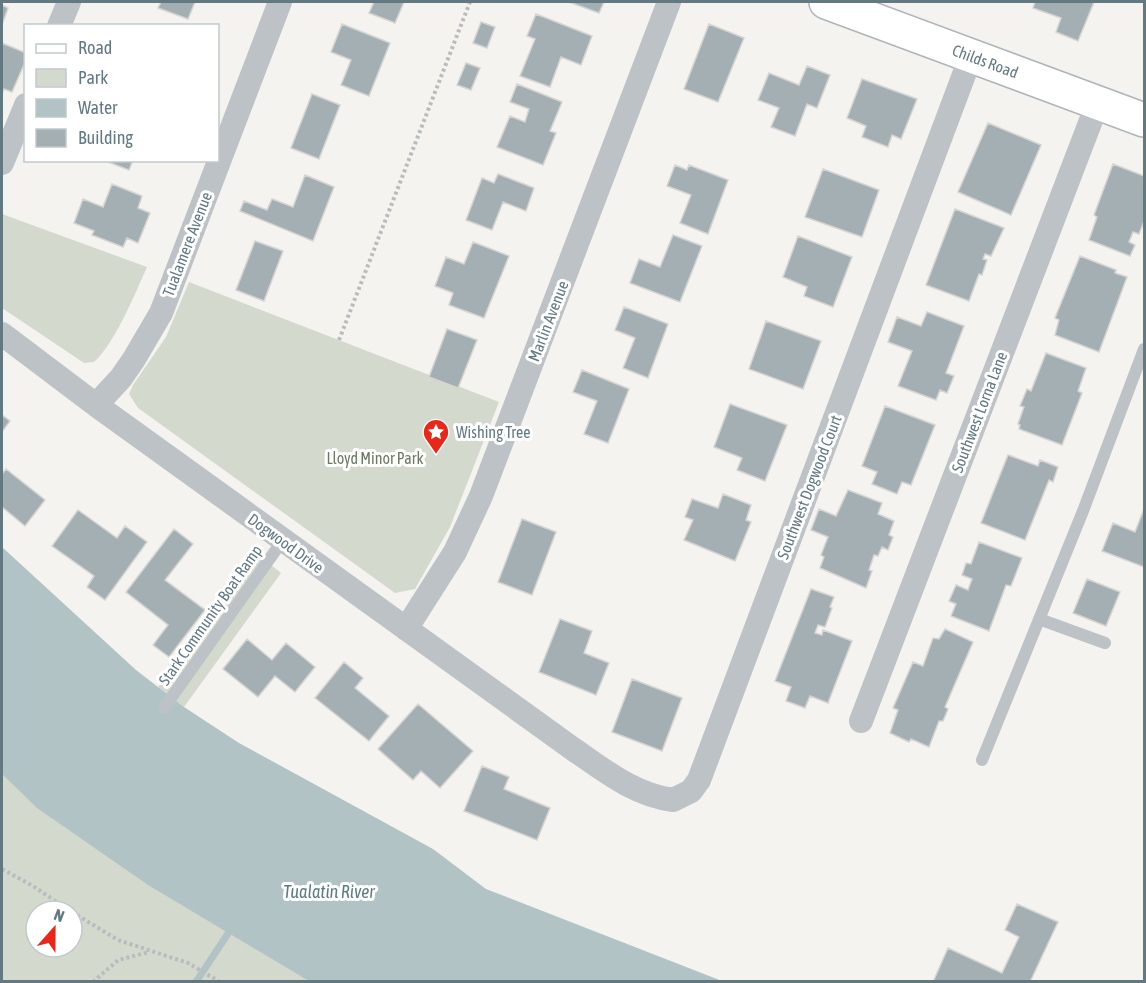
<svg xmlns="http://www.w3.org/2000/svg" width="1146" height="983" viewBox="0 0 1146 983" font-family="'Asap Condensed',sans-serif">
<rect width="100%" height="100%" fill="#f4f3ef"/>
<path fill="#d4d9ce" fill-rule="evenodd" d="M2 214 147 267C136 292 114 345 94 362L84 363 2 308Z
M189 282 499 402 450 527 415 589 395 593 138 408 129 394 133 385 166 337Z
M256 553 281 573 184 707 158 687Z
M2 743 321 981H2ZM36 911H72V947H36Z"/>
<path fill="#b2c3c5" d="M2 547 136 670 184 707 239 743 433 849 486 889 722 981H309L148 885 37 808 2 774Z"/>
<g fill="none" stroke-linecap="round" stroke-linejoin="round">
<path stroke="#b2c3c5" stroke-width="7" d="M196 982 233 926"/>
</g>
<path fill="#a3afb2" stroke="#d5d4d2" stroke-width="1.5" d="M161 2H195L188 19 158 8Z
M374 2H404L395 23 369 13Z
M569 2H604L599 13Z
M1035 2H1094L1078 41 1056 32 1061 18 1033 8Z
M2 5 8 8 2 25Z
M536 14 592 36 581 65 561 57 550 87 520 76 535 39 527 36Z
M481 22 495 27 487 48 473 43Z
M342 24 390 43 369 96 341 85 351 60 331 52Z
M709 24 744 38 718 102 684 89Z
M2 43 26 53V60L12 92 4 89 2 94Z
M466 63 480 68 471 90 457 85Z
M807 66 830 75 817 108 807 104 795 136 771 127 779 108 758 100 769 73 799 85Z
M862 79 917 99 901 139 892 135 888 147 862 137 866 126 847 118Z
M517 84 562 102 550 131 556 133 543 165 497 147 510 116 525 122 529 109 510 102Z
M312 94 340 105 319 159 291 148Z
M988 123 1041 145 1011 215 958 192Z
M103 160H133L129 170Z
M1113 164 1144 176V221L1139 234 1133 232 1129 242 1135 245 1130 256 1089 240 1097 217 1094 215Z
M675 165 687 170 689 165 728 180 708 234 680 223 691 195 667 186Z
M823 169 879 190 862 237 805 217Z
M498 174 534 188 526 211 503 202 492 230 466 220 482 178 494 183Z
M305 175 334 187 313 241 240 211 244 201 267 210 272 199 293 207Z
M112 184 142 196 138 208 150 213 138 243 127 238 123 247 92 235 94 231 74 223 83 199 103 207Z
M955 209 1004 228 991 256 985 254 983 259 987 260 982 275 979 274 969 301 926 285Z
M673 235 702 246 680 302 630 283 639 259 660 267Z
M798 236 852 257 833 307 804 296 807 287 783 277Z
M255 241 283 251 264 301 236 290Z
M473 242 509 256 484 318 449 305 453 293 435 286 446 257 464 264Z
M1080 256 1116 270 1115 273 1127 277 1099 352 1055 335 1059 320 1055 318Z
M624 307 668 324 648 378 623 368 635 338 615 330Z
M927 312 964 326 946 373 954 376 947 393 940 390 936 400 898 386 912 351 888 342 897 317 921 326Z
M766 321 821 341 803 389 749 369Z
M447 329 477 340 458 388 429 377Z
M1046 353 1086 368 1078 391 1082 393 1062 445 1019 429 1020 425 1018 424 1024 407 1020 406 1027 389 1031 391Z
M582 370 629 389 608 443 584 434 597 401 573 392Z
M730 404 787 425 765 481 737 470 742 458 714 447Z
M885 406 935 425 911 485 902 482 897 494 872 484 877 472 862 466Z
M2 415 10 421 2 432Z
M1008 455 1038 466 1040 460 1058 467 1053 482 1049 480 1025 540 981 523Z
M6 469 45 500 25 526 2 507V474Z
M848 490 882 503 878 514 894 521 889 535 893 537 888 550 882 547 878 556 874 555 869 570 872 571 866 588 820 568 824 557 821 555 828 537 811 530 819 509 836 516Z
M723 494 751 505 746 520 751 522 735 561 684 540 693 520 685 517 692 499 718 508Z
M1144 509V567L1102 551 1113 523 1135 532Z
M78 510 117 538 125 526 147 542 105 600 87 587 94 576 52 546Z
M522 519 556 532 532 595 498 582Z
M174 529 193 544 165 580 205 610 169 657 153 645 168 625 126 592Z
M979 542 1022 558 1011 586 1006 585 989 631 951 616 956 604 949 601 956 585 968 590 972 579 962 575 966 563 971 564Z
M1087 579 1120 592 1106 626 1073 613Z
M811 589 834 597 830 607 832 608 825 627 818 625 815 633 822 635 823 630 852 641 828 703 810 696 805 708 786 701 791 687 775 681Z
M560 619 592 631 584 653 609 663 596 695 539 672Z
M945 629 973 642 945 707 948 709 943 721H939L929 747 911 739 909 742 890 733 898 710 893 708 913 662 923 666 933 638 939 639Z
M247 639 272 660 286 643 315 667 295 692 275 676 258 697 223 669Z
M344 662 363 678 355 688 389 716 369 741 315 698Z
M632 679 682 698 662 751 612 732Z
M418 704 473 751 440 788 421 771 413 780 378 749Z
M482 766 509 777 504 789 550 808 537 840 464 811Z
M1017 904 1058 922 1030 982H933L948 948 1002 973 1019 937 1005 930Z"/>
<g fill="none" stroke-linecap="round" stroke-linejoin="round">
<g stroke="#afb6b9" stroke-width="36">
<g id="secondary">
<path id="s1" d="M826 2 1144 120"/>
</g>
</g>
<path stroke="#b9bcbe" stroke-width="4" stroke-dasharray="3 3" stroke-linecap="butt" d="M339 340 470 2
M2 869 33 886 70 911
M72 912 118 940 188 963 220 982
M93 982 118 960 149 952"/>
<path stroke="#bcc2c5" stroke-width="12" d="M1039 619 1105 643
M164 708 283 540
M982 760 1083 511 1144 349"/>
<path stroke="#bcc2c5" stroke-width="24" d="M59 26 69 2
M2 163 26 105
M2 334 96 405 573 749C604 770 634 795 673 800L691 791 699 780 971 56
M96 405 121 378 134 359 161 313 280 2
M406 629 455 552 481 496 669 2
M861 721 1098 102"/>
<use href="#secondary" stroke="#fff" stroke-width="33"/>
</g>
<defs>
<g id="sight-pin" transform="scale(1.35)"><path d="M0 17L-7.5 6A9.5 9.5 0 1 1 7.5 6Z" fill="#e9261a" stroke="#fff"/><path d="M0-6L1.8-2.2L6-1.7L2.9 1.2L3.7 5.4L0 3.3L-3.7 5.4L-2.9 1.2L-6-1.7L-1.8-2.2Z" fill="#fff"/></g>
</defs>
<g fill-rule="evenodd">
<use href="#sight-pin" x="436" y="432"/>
</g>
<g text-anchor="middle" stroke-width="6" stroke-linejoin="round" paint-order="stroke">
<g font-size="16" fill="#627982" stroke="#fff">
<text dy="6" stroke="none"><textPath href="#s1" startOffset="170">Childs Road</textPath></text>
<text transform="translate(187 244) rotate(-69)" y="6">Tualamere Avenue</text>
<text transform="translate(548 321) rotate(-69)" y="6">Marlin Avenue</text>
<text transform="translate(979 412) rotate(-69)" y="6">Southwest Lorna Lane</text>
<text transform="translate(809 487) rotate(-69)" y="6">Southwest Dogwood Court</text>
<text transform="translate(286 543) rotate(36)" y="6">Dogwood Drive</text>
<text transform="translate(210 615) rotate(-55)" y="6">Stark Community Boat Ramp</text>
</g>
<g font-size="16" fill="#627982" stroke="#fff" text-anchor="start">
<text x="456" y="438">Wishing Tree</text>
</g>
<g font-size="16" fill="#6a7961" stroke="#fff">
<text x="375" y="464">Lloyd Minor Park</text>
</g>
<g font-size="18" font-style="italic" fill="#5d7c7f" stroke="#fff">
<text x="329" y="898">Tualatin River</text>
</g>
</g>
<rect width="1146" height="983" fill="none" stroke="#627982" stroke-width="6"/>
<rect x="24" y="24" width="195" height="138" fill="#ffffff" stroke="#c0c9cd" stroke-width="1.5"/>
<rect x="36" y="44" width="30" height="9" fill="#ffffff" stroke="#c0c9cd" stroke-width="1.5"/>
<text x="78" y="54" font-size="18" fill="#627982">Road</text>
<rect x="36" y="69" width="30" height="18" fill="#d4d9ce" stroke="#c0c9cd" stroke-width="1.5"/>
<text x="78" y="84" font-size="18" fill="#627982">Park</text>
<rect x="36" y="99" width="30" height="18" fill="#b2c3c5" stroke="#c0c9cd" stroke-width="1.5"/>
<text x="78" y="114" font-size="18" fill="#627982">Water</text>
<rect x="36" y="129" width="30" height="18" fill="#a3afb2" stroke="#c0c9cd" stroke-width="1.5"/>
<text x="78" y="144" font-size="18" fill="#627982">Building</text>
<g transform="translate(54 929) rotate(21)"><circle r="28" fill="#ffffff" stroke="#c0c9cd" stroke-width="1.5"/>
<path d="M0-4.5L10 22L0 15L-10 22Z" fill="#e9261a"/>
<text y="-9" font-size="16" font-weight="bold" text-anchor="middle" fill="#627982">N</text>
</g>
</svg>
